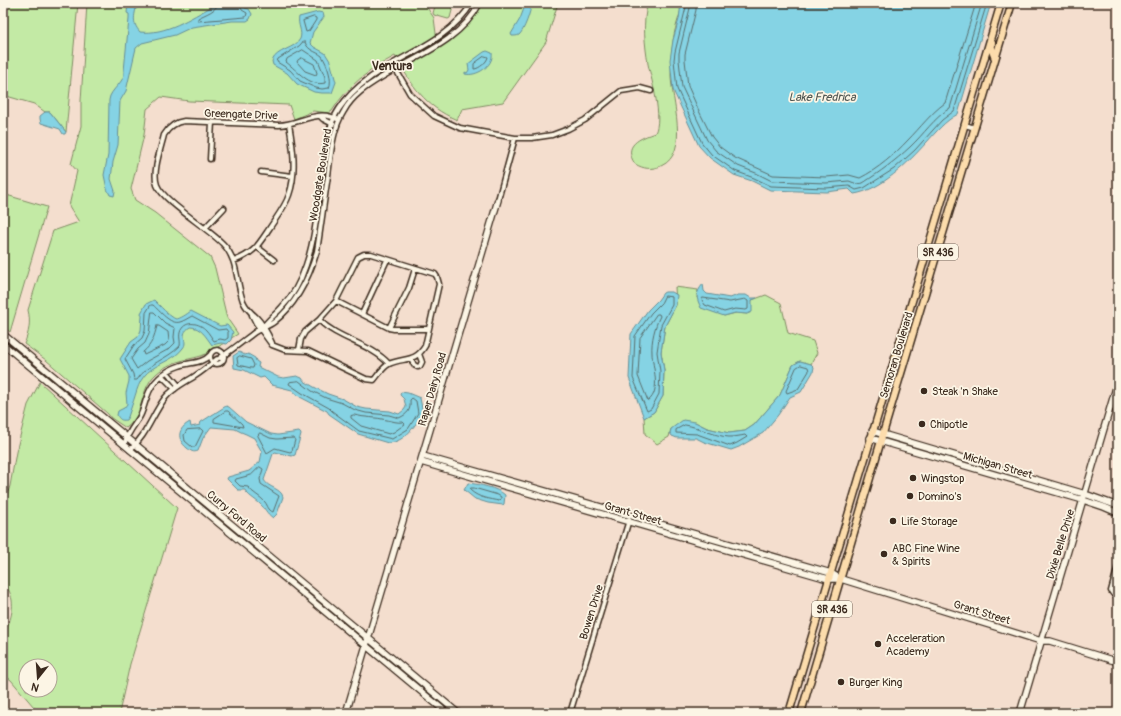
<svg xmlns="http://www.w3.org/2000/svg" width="1121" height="716" viewBox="0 0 1121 716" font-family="Pangolin,sans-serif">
<rect width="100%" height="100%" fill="#f4dece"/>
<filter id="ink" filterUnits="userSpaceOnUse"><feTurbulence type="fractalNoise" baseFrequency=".025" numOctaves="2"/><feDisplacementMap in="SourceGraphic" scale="8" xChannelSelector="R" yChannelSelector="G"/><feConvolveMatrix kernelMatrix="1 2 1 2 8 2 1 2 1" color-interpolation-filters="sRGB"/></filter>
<g filter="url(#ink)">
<path fill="#c3eaa5" stroke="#7f8a62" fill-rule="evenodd" d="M9 3H78L66 132 50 112H45L34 104 3 95V21Z
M87 3H424L434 18 438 49C457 34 469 23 482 3H558L546 42 503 102 462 109 457 120C424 106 412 85 395 56 369 70 348 85 332 111L329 113 313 111 294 119 289 105 189 101 161 97 147 109 144 135 131 189 135 200 155 213 210 257 215 268 227 318 238 334C227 340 213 352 201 356 184 361 172 360 156 374 139 389 145 415 126 428L111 418 108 414 46 360 24 344C29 333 31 322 28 310L53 231 79 222 69 206 77 171 71 164 81 126V101Z
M436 3H454L450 18 448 19 434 15 433 13Z
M648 3H681L682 6C679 18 674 30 673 42 671 53 672 64 671 75 671 99 691 153 661 166 651 170 644 169 635 164 622 145 640 138 655 133 663 117 652 82 648 64 645 45 642 21 648 3Z
M3 194 47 207 10 332 3 326Z
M675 287 698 290 697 298 724 316 736 313 747 314 752 300 766 295 781 303 788 333 813 341 817 353 811 364 800 361 793 365 780 395 754 425 745 431 729 433 707 428 695 422 671 429 669 437 657 444 645 434 644 418 654 412 663 396 664 370 661 352 665 326 676 305Z
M40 382 177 508 130 664 119 713H39L11 680 3 674C3 664 1 646 3 637 4 633 7 629 8 625 14 611 15 594 3 583V507L10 486 16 452 28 405ZM26 666H50V690H26Z"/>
<path fill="#85d3e4" stroke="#678f95" d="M128 3H137C135 15 131 22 140 32 166 35 190 18 213 6L216 3H243L245 8 249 9 252 14 250 19 247 21H232L192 27 175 35 142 43 136 48 126 91 120 101 118 145 113 162 111 179 115 191 114 196 110 195 107 189 104 175 108 155 109 100C110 89 126 82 124 71L129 19V14L127 13Z
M526 3H530L531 5C531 11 524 31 519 35 517 36 515 36 512 36L511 34 520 19Z
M681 3H991L958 114C945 121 936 132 926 143 908 163 881 190 854 194L849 189 827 192 770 190 752 181 734 175 710 158 699 146 673 90 670 60 673 40 679 19Z
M318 12 323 13 324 17 313 32 310 43 314 47 325 53 330 61 336 82 332 93H322L314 92 297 84 287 73 273 65 272 61C277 49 295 49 300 39 303 31 297 25 299 17Z
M487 51 492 53C494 66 476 77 465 74V72L467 73 469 70 468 64 484 52Z
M45 112H50L66 132 65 134H63L60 129 41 123 40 119V116Z
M703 284 704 291 707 294 730 298 738 295H746L751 298H757L752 300V312L747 314 735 313 724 316 701 308C696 297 695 294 703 284Z
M665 292H672L677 295 676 305 665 326 661 352 664 370 663 396 654 412 644 418 629 378 631 334 648 310 658 300 663 293Z
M154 300C158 304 171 318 176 319 180 319 187 314 191 311L220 326 227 325 233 332 231 340 227 344 221 343 212 345C206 337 201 327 190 327 178 335 189 341 183 348 175 359 162 362 152 369 138 378 137 392 132 405 131 409 129 413 128 417L126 420C121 421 119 419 117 415L118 411 124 408 127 404 126 393 129 381V376L120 359 131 342 138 337 141 330 142 316 141 313 146 304Z
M239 352 245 355 248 354 255 358 256 361 259 363 258 367 278 377 284 378 297 376 302 378 304 381 314 387 328 394 343 399 357 407 366 409 390 411 399 414 404 410 406 407 404 399 400 395 401 392 408 393 420 398 423 413C415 425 406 442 388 443L358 434 329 414 327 411 300 397 292 390 272 385 264 377 260 378 244 370 234 368 233 356Z
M800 361 811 364 814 367 813 372 801 392 790 397 778 415 763 433 739 447 731 450 704 442 696 438H677L672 436 670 433 671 429 683 420 695 422 707 428 729 433 745 431 754 425 780 395 793 365Z
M226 406 229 407 246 422 271 434 278 435 299 432 301 434 295 455 292 456 275 452 273 454 264 480C268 488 281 488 283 497L277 514 273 518C265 512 266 509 260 504 255 499 248 496 245 490H238L227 479 228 477 249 471 260 462 262 452 254 438 246 434 241 432 235 429 211 427 203 438 198 451C193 453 191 451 187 448 176 439 178 428 190 422L191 427 200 425 201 422Z
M468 483C478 484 498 488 505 495L504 504 503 505 488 503 475 499 464 490Z"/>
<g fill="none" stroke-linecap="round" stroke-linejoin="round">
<path stroke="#596e6d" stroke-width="1" d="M218 3C217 11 205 14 198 18V21L246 17 247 13 242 10 239 3
M685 3 686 7 675 52 674 60 677 89 702 143 712 155 735 171 754 178 771 186 826 188 849 186 856 190 864 188 894 169 915 150 942 120 954 111 987 3
M690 3V8L679 53V60L682 87 707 140 716 151 738 166 756 173 772 181 826 183 849 181 857 184 863 183C880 172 895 161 910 147 924 134 934 118 950 108L982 3
M696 3V10L685 54V60L688 86 699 111 712 137 720 147 735 158 773 175 826 177 849 175 860 178C878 169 894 155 908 140 920 128 931 113 945 103L976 3
M314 17 316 18V20L309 31 306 32 303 21Z
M303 42H305C308 51 316 51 322 56 327 64 333 80 329 88L322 89 316 88 300 81 290 70 277 62 278 59 299 46Z
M303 50 318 60 325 77V83C309 87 297 70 286 62L287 59Z
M485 56 488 57C487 62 479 69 474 69V64Z
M302 58 314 64 317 73 316 75 305 71 297 62 298 60Z
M665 296 672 297V305L661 325 657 352 660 371 659 394 651 409 647 411 633 378 635 336 651 313 661 303Z
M703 298 730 302 745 299 748 301V309L746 310 735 309 724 312 705 305 702 300Z
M151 305H153C160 311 170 325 180 322 184 321 188 318 192 316L218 330 226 329 228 332V338L225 340 220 339 214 341C211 337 209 333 206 330 200 323 186 320 181 330 178 336 181 340 180 346 166 360 148 363 137 380H134L133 374 125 359 134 345 142 338 145 331 146 313Z
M152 312H154L165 323 175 328 174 337 175 343 169 349 147 361 137 369 131 359 138 349 145 343 149 334Z
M657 314H659L660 316C655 326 651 341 652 353 652 366 662 391 648 401L638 376 640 338Z
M157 326H159L168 332 169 341 165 345 144 355 143 352C152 345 154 337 157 326Z
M240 356 251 359 254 365 253 368H251L238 365 237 358Z
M801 365 808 367 809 371 798 389 787 393 786 391 796 368Z
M299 381 312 391 326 398 342 403 355 410 366 413 389 415 399 418C408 414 411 410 410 400L412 398 416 401 418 413 410 426 408 429 392 439 359 431 332 411 329 408 302 393 289 384 290 382Z
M226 411H228L242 424 243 427 214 422V419Z
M354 415C365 418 376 417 387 420 393 421 397 423 403 422L405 424 394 432 389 434 361 426 351 418V416Z
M685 425C700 427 713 436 729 437 734 437 740 436 745 435L747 437 737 443 730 446 697 434 676 433V430Z
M201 429 203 431 195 447H192L185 441 184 435 187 430Z
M260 433 270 438 277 439 294 438 295 440 292 451 290 452 275 448 267 453 258 436Z
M260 467 263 469 260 479 261 484 279 496 273 512C268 510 268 506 265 502 260 496 252 493 248 487L240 486 235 481 236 479 251 475Z
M471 488H474L498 495 501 497V499L499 501C489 499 479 498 471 491Z"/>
<g stroke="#3b2a1e" stroke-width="7">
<path id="street" d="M395 68 410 94 434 116 460 128 515 138H532L552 135 568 129 585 120 621 91 640 88 651 91
M320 116 323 119 333 124
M965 125 975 128
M210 159 212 122
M261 172 292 176
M498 200 515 138
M205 228 224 208
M257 247 274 260
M234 261C254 253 257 247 269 229 276 218 285 207 289 195 297 172 293 147 289 124
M336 301 389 328 394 329H428
M362 314 387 260
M252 315 256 323 272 345 285 350 308 351 366 379 374 380C379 374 383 367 389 364 404 357 415 363 425 346L439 284 437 277 435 274 371 254H364L358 257 336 301 319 320 305 332 301 339 299 350
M319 320C339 340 370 343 389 364
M263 327C269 319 276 314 282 307 293 296 301 280 306 265 316 236 318 203 322 173 325 152 327 127 339 109 371 59 441 54 472 3
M389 328 409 288 415 269
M272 343C268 334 263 324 256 317 250 312 246 308 243 301 236 282 238 259 223 244 209 229 163 201 157 185 152 172 161 148 164 135 169 127 175 122 184 121L279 125C301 124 317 108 339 120
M210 357a7 7 0 1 1 14 0a7 7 0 1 1-14 0Z
M220 358C232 350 243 341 255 332 261 328 269 326 274 322 297 304 309 278 317 251 321 226 324 201 328 176 331 154 332 130 344 111 352 96 367 86 382 77 415 57 461 41 480 3
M411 359 414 365 418 367 420 366 422 362 419 354
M167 372 179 386
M162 376 175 389
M124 445C127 434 133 427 139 418 143 412 144 404 147 397 152 382 164 371 179 366 190 362 202 364 210 355
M130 450C147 435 152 415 165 398 173 388 184 383 195 376 203 371 210 365 217 359
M1118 566 1111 591 1114 595 1118 598
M570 713 629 520"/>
</g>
<g stroke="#3b2a1e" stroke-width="8">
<path id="secondary" d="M3 334 458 713
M3 344 447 713
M872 431 1085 494 1118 506
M870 438 1083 500 1104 507 1118 513
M423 456 831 573 841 579 1041 641H1050L1118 662
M421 462 821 577 829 579H840
M346 713 498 200
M1020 713 1118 381"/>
</g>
<g stroke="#3b2a1e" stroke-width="9">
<path id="primary" d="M992 42C991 49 992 53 995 59
M789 713 1001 3
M801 713 885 427 1012 3"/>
</g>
<use href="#street" stroke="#fcf5e5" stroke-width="4"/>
<use href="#secondary" stroke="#fcf5e5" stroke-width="5.5"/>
<use href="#primary" stroke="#fcdcac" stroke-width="6"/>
</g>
</g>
<g fill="#3b2a1e" stroke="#fcf5e5" stroke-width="1.5">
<circle cx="924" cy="391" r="4"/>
<circle cx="922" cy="424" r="4"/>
<circle cx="913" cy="478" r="4"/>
<circle cx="910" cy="496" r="4"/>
<circle cx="893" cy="521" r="4"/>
<circle cx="884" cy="554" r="4"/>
<circle cx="878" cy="644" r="4"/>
<circle cx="841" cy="682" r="4"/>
</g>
<g text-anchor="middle" stroke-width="3.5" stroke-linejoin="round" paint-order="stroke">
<g fill="#fcf5e5" stroke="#75675a" stroke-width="1">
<rect x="918" y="244" width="40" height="16" rx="3"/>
<rect x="812" y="601" width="40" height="16" rx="3"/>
</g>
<g font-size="10" font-weight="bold" fill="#3b2a1e">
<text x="938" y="256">SR 436</text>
<text x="832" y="613">SR 436</text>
</g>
<g font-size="11" fill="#3b2a1e" stroke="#fcf5e5">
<text transform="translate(241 114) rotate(2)" y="4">Greengate Drive</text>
<text transform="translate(320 175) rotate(-81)" y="4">Woodgate Boulevard</text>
<text transform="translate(896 355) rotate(-73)" y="4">Semoran Boulevard</text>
<text transform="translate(432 389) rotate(-74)" y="4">Raper Dairy Road</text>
<text transform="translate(998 465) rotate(16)" y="4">Michigan Street</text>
<text transform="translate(633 513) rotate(16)" y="4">Grant Street</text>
<text transform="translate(237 516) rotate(40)" y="4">Curry Ford Road</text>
<text transform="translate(1060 544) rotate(-73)" y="4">Dixie Belle Drive</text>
<text transform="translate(591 612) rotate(-73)" y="4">Bowen Drive</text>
<text transform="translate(982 612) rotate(17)" y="4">Grant Street</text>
</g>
<g font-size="11" fill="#3b2a1e" stroke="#fcf5e5" text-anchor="start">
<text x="932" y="395">Steak 'n Shake</text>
<text x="930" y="428">Chipotle</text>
<text x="921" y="482">Wingstop</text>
<text x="918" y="500">Domino's</text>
<text x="901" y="525">Life Storage</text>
<text x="892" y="552">ABC Fine Wine<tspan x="892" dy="13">&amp; Spirits</tspan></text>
<text x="886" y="642">Acceleration<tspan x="886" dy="13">Academy</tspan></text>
<text x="849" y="686">Burger King</text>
</g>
<g font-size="12" font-weight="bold" fill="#3b2a1e" stroke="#fcf5e5">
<text x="392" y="70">Ventura</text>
</g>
<g font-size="12" font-style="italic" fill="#4e5450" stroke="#fcf5e5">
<text x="822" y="101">Lake Fredrica</text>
</g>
</g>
<rect width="1121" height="716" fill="none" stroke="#fcf5e5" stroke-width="16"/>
<rect x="8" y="8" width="1105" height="700" fill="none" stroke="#3b2a1e" stroke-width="1.5" filter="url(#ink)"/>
<g transform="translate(38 678) rotate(197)"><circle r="19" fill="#fcf5e5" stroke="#afa495"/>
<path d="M0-3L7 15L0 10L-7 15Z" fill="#3b2a1e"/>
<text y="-6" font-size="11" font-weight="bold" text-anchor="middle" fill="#3b2a1e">N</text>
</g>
</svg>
